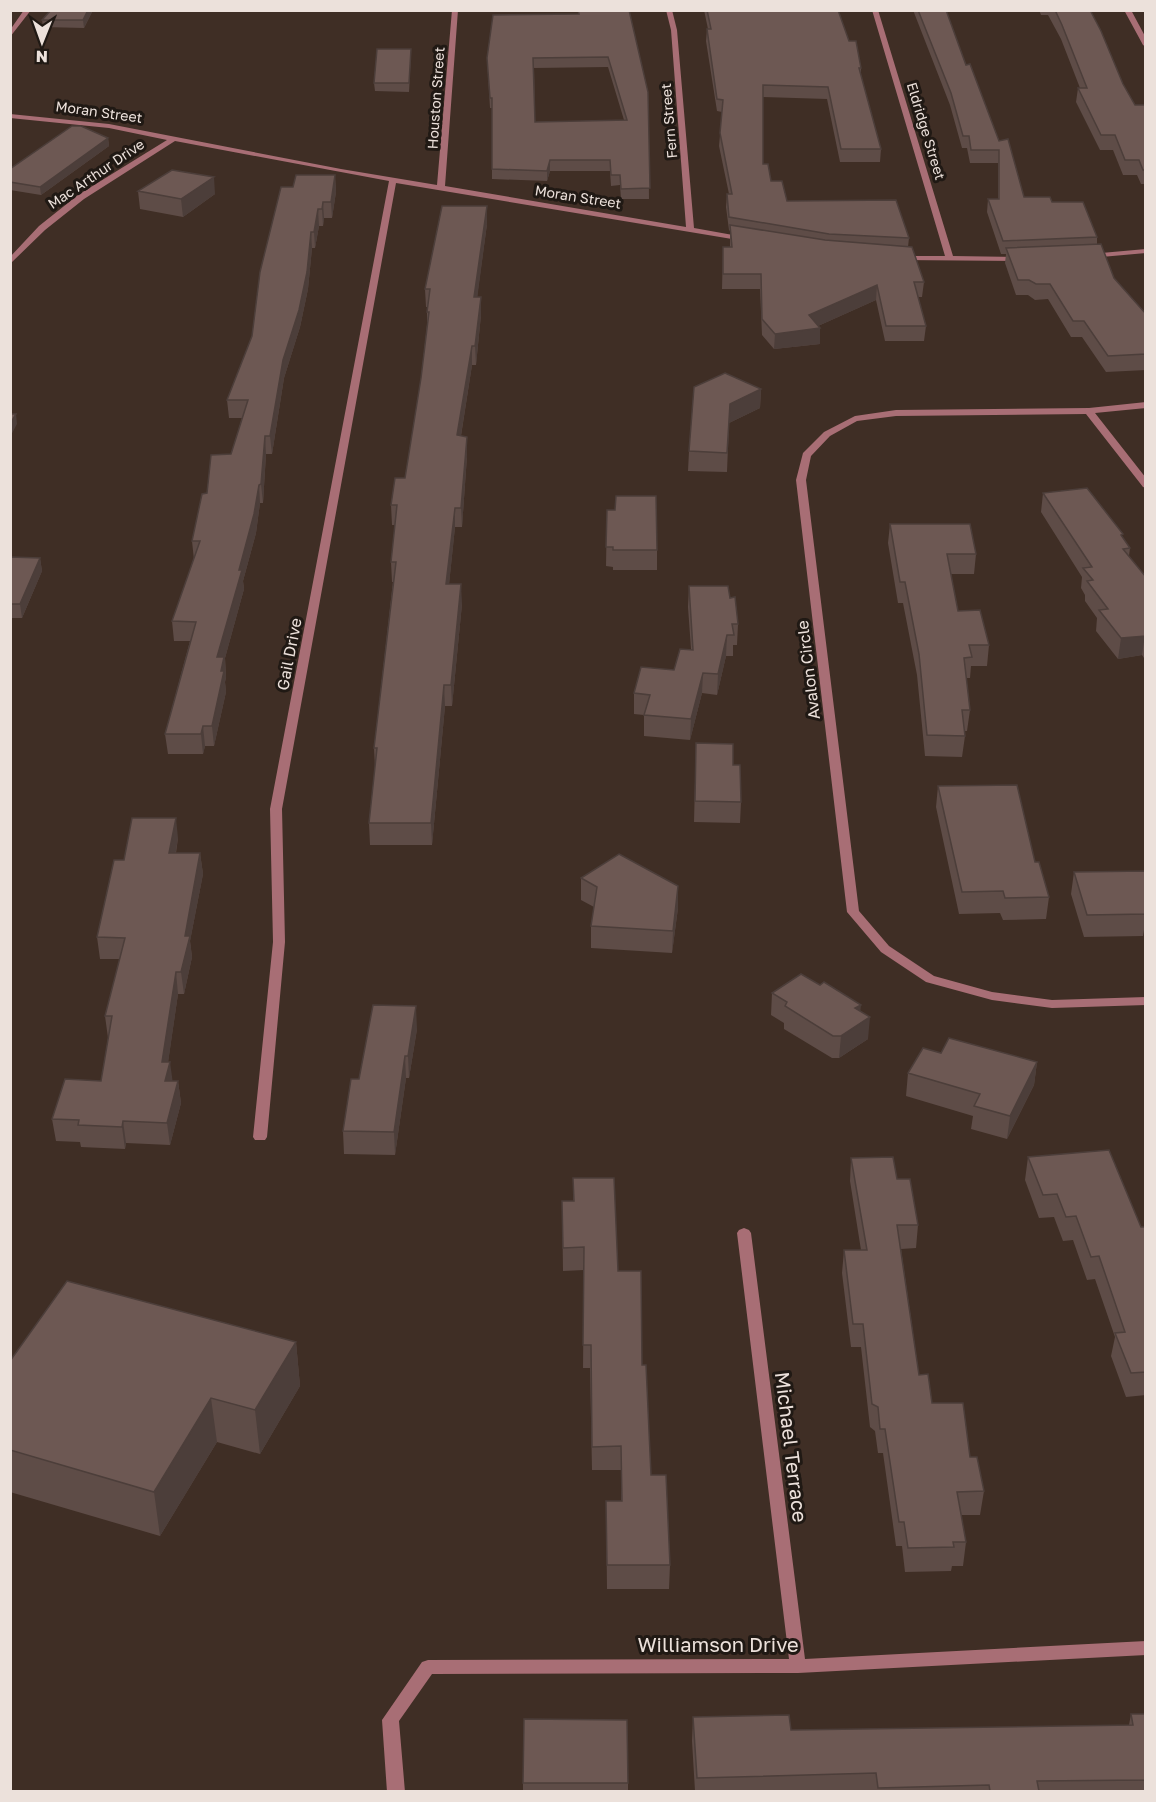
<svg xmlns="http://www.w3.org/2000/svg" width="1156" height="1802" viewBox="0 0 1156 1802" font-family="'Golos Text',sans-serif">
<rect width="100%" height="100%" fill="#3f2e25"/>
<g fill="none" stroke-linecap="round" stroke-linejoin="round">
<path fill="#a86e75" fill-rule="evenodd" d="M24 10H31L10 37V30Z
M452 10H458L445 186 686 227 671 30 666 10H672L677 30 694 228 744 237 748 239 744 241 396 183 282 809 285 942 267 1137 265 1140H255L253 1137 273 942 270 809 389 181 175 141 84 199 45 230 10 264V257L39 226 78 195 167 140 109 128 10 118V114L109 124 341 169 437 185Z
M872 10H878L953 256 1022 257 1026 259 1025 261 901 260 897 258 901 256H945Z
M1124 10H1131L1146 38V47L1143 45Z
M1146 249V253L1090 258 1086 256 1090 254Z
M1146 402V408L1095 413 1146 478V488L1143 487 1086 414 896 416 857 421 830 436 811 456 806 480 859 911 889 946 934 976 992 992 1052 1000 1146 997V1005L1052 1008 992 1000 926 982 881 952 847 912 796 480 803 453 824 432 855 416 896 410 1089 408Z
M744 1228 749 1230 751 1233 805 1659 1146 1641V1655L798 1673 432 1674 399 1721 405 1792H387L382 1720 422 1662 428 1660 789 1659 737 1233 739 1230Z"/>
</g>
<path fill="#5e4c47" fill-rule="evenodd" d="M51 10H93L84 28 43 27 42 20Z
M578 10H629L648 92 649 199H621L620 185 611 186 610 171H550L547 181 492 179V108H490L487 58 578 14ZM608 67 624 120 535 122 534 68Z
M704 10H838L849 41 861 68V75L881 149 880 162H840L827 99 763 97V164L771 181 787 201 909 238 908 247 924 282 922 297H918L926 326 924 341H885L876 300 818 326 820 328V344L774 349 762 335 760 289H722L723 247H730V231L729 230 726 207 727 194H729L719 146 722 112 717 111 706 41 707 29H708Z
M913 10H946L966 65 1024 197 1052 202 1097 237V244L1114 278 1146 314V370L1106 372 1082 337H1071L1048 299 1035 300 1028 295H1016L1005 263 1006 254H1001L987 212 988 199H998V163H970L967 148H962L950 105Z
M1039 10H1090L1123 84 1135 105H1146V186L1145 184H1141L1137 175H1123L1113 150H1100L1076 102 1078 88H1080L1061 39 1048 15H1041Z
M411 49 409 92 375 91 374 83Z
M108 138 109 146 41 195 10 190V169Z
M335 175 336 192 332 218H324L323 226H319L315 248H312L308 289 300 327 284 378 272 454H266L263 503H260L256 533 243 581 244 589 225 658 226 677 225 682 226 692 214 746H205L203 754H168L165 734 190 641H174L172 621 194 560 192 541 207 493 231 454 242 418H229L227 400 252 336 293 187Z
M138 191 215 194 183 217 140 209Z
M487 224 477 297 481 315 476 365H472L461 436 467 437V456L462 527H455L449 584 462 604 452 706H445L432 845H370L369 823 375 768 374 748 393 582H392L391 562 395 525H392L391 505 405 478 421 378 427 325V307H426L425 289Z
M761 389 760 408 729 423 727 472 688 471 689 451Z
M1043 493 1123 538 1130 548 1129 556 1146 577V661L1142 655 1118 659 1096 631 1097 618 1085 601V595L1081 588 1082 577 1041 512Z
M607 510H615L657 550V570H613V567L606 566Z
M890 524 976 554 974 574H951L958 611 989 645 987 666H971L970 678H966L970 710 967 731H964L965 736 962 757 925 756 917 675 903 603H898L888 543Z
M10 557 40 558 42 571 22 618H10Z
M689 586 730 598 738 624 737 645H733V656H726L717 695 702 693 690 740 644 736V715L634 714V693L674 670 691 649 688 607Z
M696 743 733 765 741 802 740 823 694 822Z
M938 786 1035 862 1049 897 1046 919 1003 920 1000 913 959 914 936 807Z
M178 838 176 853H200L203 874 190 941 192 957 184 994H178L168 1062 172 1081H178L181 1103 170 1145 126 1143 125 1149 81 1147 80 1142 56 1141 52 1119 101 1081 108 1038 105 1016 120 959H100L97 937 124 860Z
M1146 871V930H1144L1143 936 1084 937 1071 894 1074 872Z
M581 878 678 886V908L672 953 591 948V926L594 907 581 900Z
M772 993 860 1011 868 1039 839 1058H832L784 1029V1023L771 1015Z
M417 1029 409 1078H406L395 1155 344 1154 343 1131 359 1079Z
M941 1053 1037 1062 1034 1085 1007 1139 971 1129 973 1116 906 1096 908 1073Z
M1028 1157 1141 1227H1146V1395L1126 1397 1111 1356 1115 1337 1095 1279 1087 1280 1073 1240 1063 1241 1054 1217 1039 1218 1025 1180Z
M851 1158 897 1179 918 1225 916 1248 901 1249 919 1375 932 1403 970 1457 984 1491 980 1515H961L966 1542 963 1566H952L951 1571 905 1572 902 1546H896L883 1453H878L875 1431 870 1427 861 1347H851L842 1273 844 1250H861L850 1181Z
M573 1178 618 1271 642 1365 651 1475 670 1565 669 1589H607L606 1501H621V1470H592L590 1368H583L584 1270 563 1271 562 1201H573Z
M296 1342 300 1386 260 1454 217 1442 160 1536 10 1492V1361Z
M1131 1714H1146V1791H695L692 1741 693 1717 791 1730 1129 1725Z
M523 1783H628V1791H523Z"/>
<path fill="#4c3e3a" d="M88 10H93L84 28 83 20Z
M411 49V57L409 92V83Z
M108 138 109 146 41 195 40 187Z
M550 160V171L547 181V171Z
M335 175 336 192 332 218 331 202Z
M214 177 215 194 183 217 181 199Z
M323 202 324 218 323 226 322 209Z
M487 206V224L475 315 474 297Z
M318 209 319 226 315 248 314 232Z
M311 232 312 248 308 289 300 327 284 378 272 454 270 436 283 360Z
M877 285 876 300 809 330 820 328V344L774 349 775 334 809 315Z
M481 297V315L476 365 475 346Z
M472 346V365L458 454 457 435Z
M761 389 760 408 729 423 727 472 730 404Z
M16 414 17 424 10 437V424Z
M265 436 266 454 263 503 261 484Z
M467 437V456L462 527 461 508Z
M259 485 260 503 256 533 243 581 244 589 225 658 226 677 225 682 226 692 214 746 212 726 217 657 239 570Z
M455 508V527L447 604 446 584Z
M40 558 42 571 22 618 20 604Z
M461 584 462 604 452 706 451 685Z
M727 635 726 656 717 695 718 674Z
M1145 635 1142 655 1118 659 1121 638Z
M703 673 702 693 690 740 691 719Z
M444 685 445 706 432 845 431 823Z
M203 726 205 746 203 754 201 734Z
M176 818 178 838 172 874 169 853Z
M200 853 203 874 190 941 192 957 184 994 181 972 185 936Z
M678 886V908L672 953 673 931Z
M176 972 178 994 166 1077 170 1062 173 1084 168 1103 162 1062Z
M861 1005 859 1024 870 1017 868 1039 839 1058 841 1036 855 1008Z
M416 1006 417 1029 409 1078 408 1056Z
M405 1056 406 1078 395 1155 394 1132Z
M1037 1062 1034 1085 1007 1139 1010 1116Z
M178 1081 181 1103 170 1145 167 1123Z
M123 1121 126 1143 125 1149 122 1127Z
M296 1342 300 1386 260 1454 255 1410Z
M211 1398 217 1442 160 1536 154 1492Z"/>
<path fill="#6d5853" stroke="#4c3e3a" stroke-width="1.5" fill-rule="evenodd" d="M51 10H88L83 20H42Z
M578 10H629L648 92 650 188 621 189 620 175H611L610 160H550L547 171 492 169V98H490L487 58 493 15 579 14ZM608 57 627 120 535 122 533 58Z
M707 10H838L849 41H856L861 68H859L881 149H841L828 87 763 85V164H768L771 181H782L787 201 896 200 909 238 829 234 729 217 727 194H732L720 133 723 100 717 99 707 29H711Z
M918 10H946L966 65 970 64 999 141 1008 139 1024 197H1050L1052 202H1083L1097 237 1003 241 988 199H999V150H971L969 136H963L951 93Z
M1055 10H1090L1101 31 1123 84 1135 105H1146V170H1143L1139 160H1125L1115 135H1101L1078 88H1087L1062 25Z
M377 49H411L409 83H374Z
M72 126H81L108 138 40 187 10 182V169Z
M172 170 214 177 181 199 138 191Z
M296 175H335L331 202H323L322 209H318L314 232H311L307 272 299 310 283 360 270 436H265L261 484 259 485 254 514 239 570H242L217 657H224L221 671H224L212 726H203L201 734H165L196 622 172 621 200 541H192L202 494 207 493 211 455 231 454 248 400H227L252 336 260 272 281 187H293Z
M442 206H487L474 297H481L475 346H472L457 435 467 437 461 508H455L446 584H461L451 685H444L431 823H369L377 748H374L396 562H391L397 505H391L395 478H405L421 378 429 312H427L430 289H425Z
M730 225 825 240 912 247 924 282H914L926 326H886L877 285 809 315 820 328 775 334 762 319 761 274H723V247H732Z
M1101 244 1114 278 1146 314V354L1108 356 1084 321H1073L1050 284H1036L1029 280H1018L1006 248Z
M725 373 761 389 730 404 727 453 689 451 694 387Z
M10 414H16L10 424Z
M1087 488 1123 534 1121 535 1130 548 1123 549 1146 577V636L1121 638 1099 610 1108 609 1087 581 1093 580 1083 568 1092 567 1043 493Z
M616 496H656L657 550H613V547H606L607 510H615Z
M890 524H970L976 554H947L958 611 980 610 989 645H969L972 657 964 658 970 710H962L965 736 927 735 919 654 905 582H900Z
M10 557 40 558 20 604H10Z
M689 586H728L730 598 735 597 738 624H732L734 635H727L718 674 703 673 691 719 644 715 650 695 634 693 641 667 674 670 680 649 693 650Z
M696 743 733 744V765H740L741 802 695 801Z
M1017 785 1035 862H1039L1049 897 1005 898 1003 891 962 892 938 786Z
M132 818H176L169 853H200L185 936H190L181 972H176L162 1062H170L165 1081H178L167 1123 123 1121 122 1127 78 1125 79 1120 52 1119 65 1079 101 1081 112 1016H105L125 938 97 937 114 860H124Z
M619 854 678 886 673 931 591 926 597 887 581 878Z
M1146 871V914L1087 915 1074 872Z
M801 974 820 985 824 982 861 1005 855 1008 870 1017 841 1036H833L785 1006 787 1002 772 993Z
M373 1005 416 1006 408 1056H405L394 1132 343 1131 351 1079H359Z
M949 1038 1037 1062 1010 1116 974 1106 980 1094 908 1073 923 1048 941 1053Z
M1109 1150 1141 1227H1146V1372L1131 1373 1115 1333 1125 1332 1099 1256 1091 1257 1076 1216 1066 1217 1057 1194 1043 1195 1028 1157Z
M893 1157 897 1179H910L918 1225H897L919 1375 928 1374 932 1403H963L970 1457H977L984 1491 957 1492 966 1542H953L954 1547 908 1548 904 1522H899L885 1429H880L878 1407 872 1404 863 1324H853L844 1250H867L851 1158Z
M573 1178H614L618 1271H641L642 1365H646L651 1475H666L670 1565H607L606 1501H622L621 1446 592 1447 591 1345H583L584 1247 563 1248 562 1201H574Z
M67 1281 296 1342 255 1410 211 1398 154 1492 10 1450V1361Z
M1131 1714H1146V1780L1037 1781 1039 1791H990L989 1785 878 1788 876 1773 697 1778 693 1717 789 1715 791 1730 1133 1725Z
M524 1719 627 1720 628 1783H523Z"/>
<g text-anchor="middle" stroke-width="6" stroke-linejoin="round" paint-order="stroke">
<g font-size="14" fill="#ece1db" stroke="#201914">
<text transform="translate(436 98) rotate(-86)" y="5">Houston Street</text>
<text transform="translate(99 112) rotate(8)" y="5">Moran Street</text>
<text transform="translate(669 121) rotate(-95)" y="5">Fern Street</text>
<text transform="translate(926 131) rotate(73)" y="5">Eldridge Street</text>
<text transform="translate(96 174) rotate(-34)" y="5">Mac Arthur Drive</text>
<text transform="translate(578 197) rotate(9)" y="5">Moran Street</text>
</g>
<g font-size="16" fill="#ece1db" stroke="#201914">
<text transform="translate(289 654) rotate(-79)" y="6">Gail Drive</text>
<text transform="translate(808 670) rotate(-97)" y="6">Avalon Circle</text>
</g>
<g font-size="20" fill="#ece1db" stroke="#201914">
<text transform="translate(791 1447) rotate(83)" y="7">Michael Terrace</text>
<text x="718" y="1652">Williamson Drive</text>
</g>
</g>
<rect width="1156" height="1802" fill="none" stroke="#ece1db" stroke-width="24"/>
<g transform="translate(42 42) rotate(181)" stroke="#201914" stroke-width="4.5" paint-order="stroke">
<path d="M0-4.5L10 22L0 15L-10 22Z" fill="#ece1db"/>
<text y="-9" font-size="16" font-weight="bold" text-anchor="middle" fill="#ece1db">N</text>
</g>
</svg>
